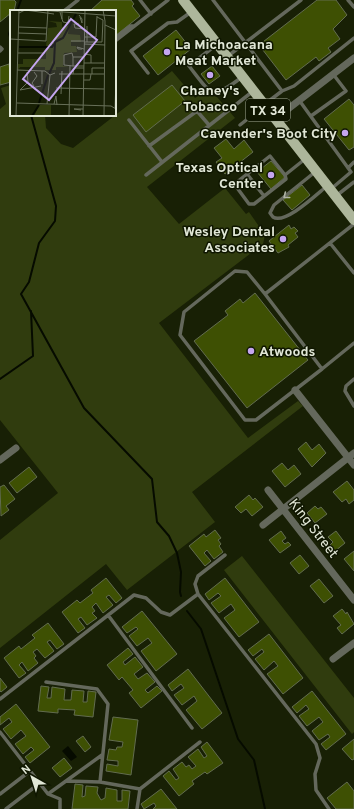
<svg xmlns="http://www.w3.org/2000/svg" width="354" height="809" viewBox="0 0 354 809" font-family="Overpass,sans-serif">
<rect width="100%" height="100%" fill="#182005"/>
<path fill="#303c0e" d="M172 71 195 98 203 93 217 97 235 118 147 187 179 224 225 188 246 214 249 212 265 235 263 244 159 323 248 438 298 401 303 406 192 492 215 522 127 590 106 564 0 648V540L58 493 0 420V109L6 104 1 88 11 85V115H45L46 128 61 144 73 148Z
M242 556 354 698V732L352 734 224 570Z"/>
<path fill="#060b00" d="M68 746 77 757 71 761 62 751Z"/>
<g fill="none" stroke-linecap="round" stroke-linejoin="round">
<path stroke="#060b00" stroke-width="2" d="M17 11 21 0
M11 28 9 34 11 40
M31 115 56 206 55 221 39 243 29 282 21 294 84 408 152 479 157 522 169 536 177 553 181 572 180 592 181 596
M0 379 33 356 31 311
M187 611 201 629 238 739 254 760 265 809"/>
</g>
<path fill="#3e5003" stroke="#626c4f" d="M0 0H14L16 2 14 11H11V13L0 22Z
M102 0H131L134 4 132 6 140 16 115 36V11H90Z
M317 0H336L347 15 333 29 340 39 328 48 331 52 319 61 316 57 286 80 259 45Z
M176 30 191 49 158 75 143 56Z
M9 64 11 82 0 85V67Z
M212 66 220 76 209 84 201 74Z
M172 85 185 101 146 132 133 115Z
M349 99 354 105V147L349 150 324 119Z
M226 139 234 149 244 140 253 152 225 174 216 162 222 158 214 148Z
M271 161 285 177 271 189 257 172Z
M302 185 310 195 292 210 283 200Z
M289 225 291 229 294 227 298 231 295 233 298 237 288 245 289 247 278 253 269 241Z
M255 293 308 360 247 408 194 341 228 315 225 311 240 299 243 303Z
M306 442 312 450 319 444 326 453 312 467 298 449Z
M282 463 288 470 294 465 301 474 285 487 272 471Z
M29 467 37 477 17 493 9 483Z
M347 481 354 490V500L349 504 346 499 342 502 333 492Z
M4 485 15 499 6 506 9 510 1 516 0 487Z
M249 495 253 500 255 498 263 507 252 516 246 509 241 513 235 507Z
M315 506 318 509 321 507 327 514 315 523 307 513Z
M215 530 221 538 218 540 221 544 219 546 223 552 214 559 207 550 204 553 211 561 205 566 189 546 204 534 206 537Z
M281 531 286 538 282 541 285 544 288 542 291 545 280 553 269 540Z
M336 531 345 543 335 551 330 545 333 542 328 537Z
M354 551V571L344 559Z
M300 555 309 566 299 574 290 563Z
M106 578 122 598 116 603 109 595 106 597 113 605 103 613 96 603 92 607 95 611 92 613 97 618 87 625 81 617 78 619 85 628 78 633 62 612 77 600 80 603 93 593 91 590Z
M225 578 259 622 239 637 224 618 235 610 231 604 219 613 211 603 221 596 218 593 209 600 205 594Z
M319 579 333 596 324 603 310 586Z
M342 609 346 614 347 612 354 624 342 634 337 628 341 625 333 616Z
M142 611 177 654 156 671 141 651 152 643 148 638 137 646 129 636 138 629 136 627 127 633 122 627Z
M48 623 64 644 57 649 50 640 47 642 54 651 45 658 37 649 33 652 36 656 34 658 38 663 28 671 22 662 19 665 26 673 19 678 4 658 19 646 21 649 35 638 32 635Z
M269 634 303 678 283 694 267 674 278 666 274 661 264 670 255 659 264 652 262 649 253 656 248 650Z
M128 648 133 654 123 662 125 665 135 657 143 667 134 674 138 679 147 673 155 682 145 690 148 693 157 686 162 691 141 708 129 693 133 690 122 677 119 680 107 665Z
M188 669 222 713 202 729 186 710 197 701 194 696 182 705 174 695 184 688 181 684 172 691 168 685Z
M0 678 7 687 1 692 0 691Z
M41 686 49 687 47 698H51L52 687 65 689 64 700H71L72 690 84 691 83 702H87L88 691 96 692 93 717 74 715 75 710 58 709V713L38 711Z
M312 691 346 734 326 750 321 744 330 737 328 734 319 740 312 731 323 722 319 717 307 726 299 716 309 709 306 705 297 713 292 707Z
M16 704 50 747 30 763 25 757 34 750 31 747 23 754 15 744 26 736 21 730 11 739 3 729 12 722 9 718 0 725V717Z
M113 717 138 720 131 775 106 771 107 764 118 766V761L107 760 109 749 116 750 117 747H122L123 742 109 740Z
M83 736 91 747 85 752 76 741Z
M354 739V759L352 760 342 749Z
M207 742 223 763 207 774 205 772 192 781 194 784 179 796 163 776 169 771 176 780 179 778 173 769 182 762 186 767 189 765 192 769 196 766 188 757 198 749 204 758 207 756 201 747Z
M64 758 72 768 60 777 52 768Z
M347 782 354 791V809H336L327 798Z
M75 784 83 785 82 797 85 796 86 786 98 787 97 793 101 800 105 798 106 788 117 790V801H122V790L130 791 128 809H72Z
M161 789 177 809H153L156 806 154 803 144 809 141 804Z"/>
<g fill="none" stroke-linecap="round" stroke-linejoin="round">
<path stroke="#64685c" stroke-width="3.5" d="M140 0 151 14
M213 0 282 91
M348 0 354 7
M64 11 78 0
M115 38 130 26H134
M115 41 168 0
M216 45 189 66C211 94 211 101 242 77
M0 47 2 49 0 51
M228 56 301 0
M148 73 131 51 168 23 177 22 191 12
M299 100 351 172 331 189
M265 104 282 91 294 86 354 38
M311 116 346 91 333 74
M129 120 162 162
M240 125 264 106
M149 146 197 111 209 125
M348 168 354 162
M315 172 274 205 270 213 273 217C285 225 317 194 327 186
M247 174 264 196
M146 175 252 92
M285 175 286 179 254 204H249L235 185 237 182 270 156 285 175 305 159
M336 196 354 182
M354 224 265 294 322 369 354 343
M330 243 354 273
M265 294 247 272 235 271 184 312 180 335 245 420H256L322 369
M354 379 346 386 345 391 354 406
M225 555 198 576 195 584 198 594 316 744 320 758 315 774 316 790 329 809
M108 615 192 728
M46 682 97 689 108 704 100 782 140 789
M0 699 134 595 146 598 161 612 170 615 198 594
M0 732 48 794 60 799V809
M66 781 102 755
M0 794 30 771
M48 794 66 781 100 782
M6 809 40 783
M137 809 140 789 200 742"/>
<path stroke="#64685c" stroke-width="7" d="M275 119 354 58
M295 390 354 465
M0 460 16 448
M268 490 354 600
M263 525 354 453
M333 659 354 643"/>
<path stroke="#adb69b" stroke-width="10" d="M183 0 354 220"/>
</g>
<defs><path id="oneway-chevron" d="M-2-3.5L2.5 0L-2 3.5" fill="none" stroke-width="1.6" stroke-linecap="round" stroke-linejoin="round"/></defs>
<use stroke="#afb4a5" href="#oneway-chevron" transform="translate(286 196) rotate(142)"/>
<g fill="#c5a6f0" stroke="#0f1600" stroke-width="1.5">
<circle cx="167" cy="52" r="4"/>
<circle cx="210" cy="75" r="4"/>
<circle cx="345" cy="133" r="4"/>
<circle cx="271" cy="175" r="4"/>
<circle cx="283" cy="239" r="4"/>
<circle cx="251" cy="351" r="4"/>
</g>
<g text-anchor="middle" stroke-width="3" stroke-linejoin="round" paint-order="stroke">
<rect fill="#0f1600" stroke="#a2a896" stroke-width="1" x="246" y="99" width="44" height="22" rx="3"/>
<g font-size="13" font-weight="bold" fill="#e1e7d6">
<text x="268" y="115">TX 34</text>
</g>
<g font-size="14" font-weight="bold" fill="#e1e7d6" stroke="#0f1600" text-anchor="end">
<text x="175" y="49" text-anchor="start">La Michoacana<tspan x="175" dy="16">Meat Market</tspan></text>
<text x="210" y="95" text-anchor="middle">Chaney's<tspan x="210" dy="16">Tobacco</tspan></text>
<text x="337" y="138">Cavender's Boot City</text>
<text x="263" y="172">Texas Optical<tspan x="263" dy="16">Center</tspan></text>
<text x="275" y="236">Wesley Dental<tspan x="275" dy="16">Associates</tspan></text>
<text x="259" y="356" text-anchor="start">Atwoods</text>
</g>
<g font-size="14" fill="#e1e7d6" stroke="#0f1600">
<text transform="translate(314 528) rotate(52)" y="5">King Street</text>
</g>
</g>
<g transform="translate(10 10)">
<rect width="106" height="106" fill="#182005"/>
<path d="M38 11 52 12V17L59 16 58 24 70 25 71 32H61V36H66L67 42 54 43 53 56 59 57H46V60H35V57H10L8 60V54H13V49H36V37L9 36H36L38 18 47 17 46 13ZM29 95H41V106H24Z" fill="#303c0e"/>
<path fill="none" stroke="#060b00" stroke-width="2" d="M9 37H42L44 34M39 64 44 53 45 32 53 28 66 4M29 93 38 65M22 106 29 95"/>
<path fill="none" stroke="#687059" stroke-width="1" d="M28 0 106 6M93 0 95 11 94 106M50 2 52 9V1M9 3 15 0 44 4M69 5 72 9V13L70 7M52 9 53 12 58 13 59 6M69 14H64L65 18 75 19M95 15 106 20M8 17 37 18M8 23 37 24M74 27H86L87 6M0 29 36 31 38 0M61 31H74M74 32H92L93 10 87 7M77 32V16M74 34 95 35M72 39H68L67 37 74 39M8 43H35M74 44 81 45V53M74 53H94M63 56 54 55V45L62 43 63 47M74 56H63V47H74M7 60 35 61 40 65M17 62 18 72 10 80 31 76M24 62 27 66 22 73 24 76M49 64H94M63 64 64 58H74M82 64V58H94M74 70H80L81 64M32 74V61M46 78 94 79M51 84 52 61M7 93 101 96 106 99M37 94 40 65 45 63M44 94 46 86 47 95M105 98 106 70M71 100 64 99H73M6 106 9 0M59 106 60 55M73 106 75 0"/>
<path fill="#c5a6f0" fill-opacity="0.15" stroke="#c5a6f0" stroke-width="2" d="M61 9 87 30 39 90 13 69Z"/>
<rect width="106" height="106" fill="none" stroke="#e1e7d6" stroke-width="2"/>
</g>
<g transform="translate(32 777) rotate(321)" stroke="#0f1600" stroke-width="3" paint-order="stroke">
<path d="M0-3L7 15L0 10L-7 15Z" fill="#e1e7d6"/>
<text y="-6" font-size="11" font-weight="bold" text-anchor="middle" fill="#e1e7d6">N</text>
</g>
</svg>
